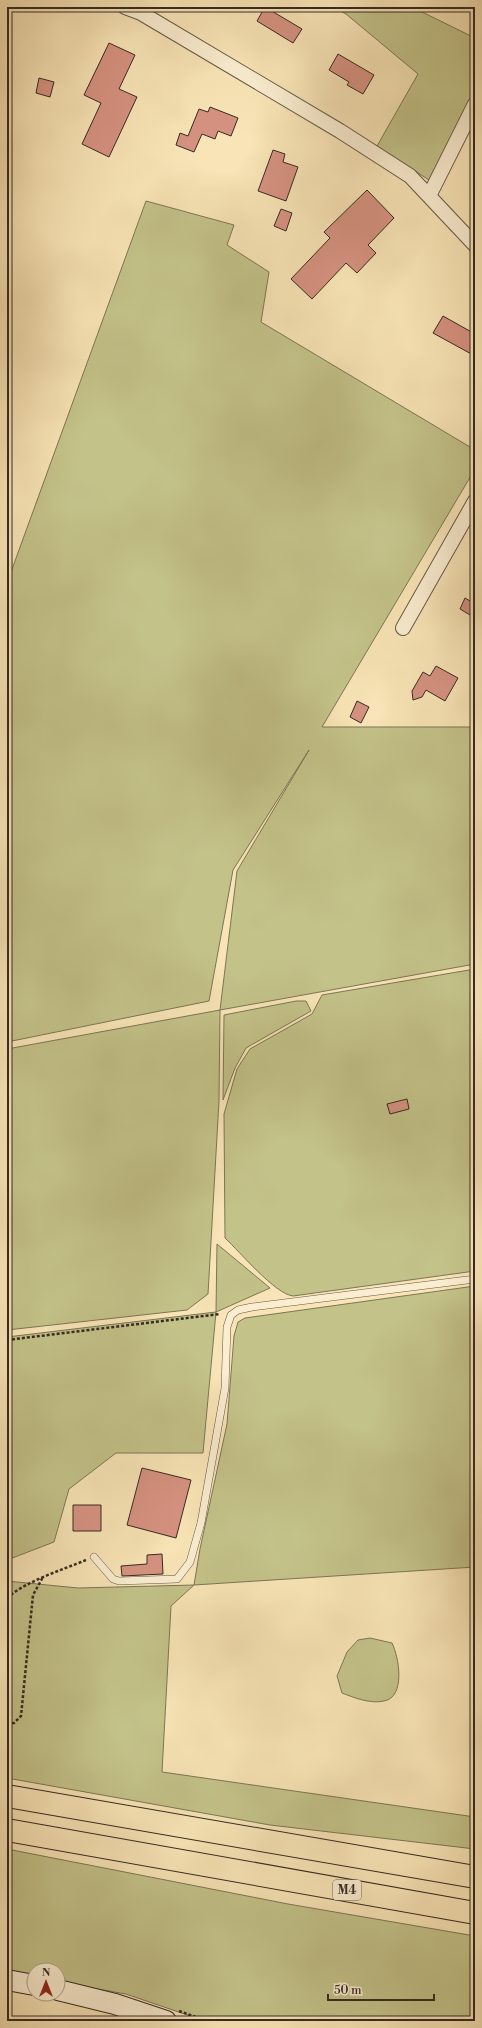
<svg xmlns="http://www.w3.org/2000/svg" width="482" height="2028" viewBox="0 0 482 2028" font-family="'Libre Bodoni',serif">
<rect width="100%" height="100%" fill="#f8e4b6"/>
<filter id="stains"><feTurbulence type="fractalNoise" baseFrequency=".005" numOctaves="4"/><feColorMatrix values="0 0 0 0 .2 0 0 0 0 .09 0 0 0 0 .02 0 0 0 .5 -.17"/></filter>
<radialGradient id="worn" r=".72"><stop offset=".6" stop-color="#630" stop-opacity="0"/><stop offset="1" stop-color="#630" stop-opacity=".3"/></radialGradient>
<path fill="#c3c289" stroke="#7c7656" d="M334 7H412L475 38V90L429 180 377 146 418 74 346 14Z
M146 201 234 225 227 245 269 272 261 322 475 450V469L322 727H475V964L220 1010 219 1101 208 1294 187 1310 7 1330V1049L220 1010 237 871 309 750 233 870 209 1001 7 1042V583Z
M475 969V1271L293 1296C275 1294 240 1252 225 1238L224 1114 237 1069 250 1049 312 1014 322 995Z
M296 1001H306L311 1011 246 1048 235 1068 223 1100 224 1015Z
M217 1244 270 1288 216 1312 203 1453H116L69 1489 54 1542 7 1560V1337L216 1312Z
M475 1286V1567L194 1585 171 1606 162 1772 475 1817V1849L270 1825 7 1778V1581L78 1588 194 1585 200 1549 227 1424 234 1336 238 1322 245 1318Z
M370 1638 392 1643C399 1657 406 1697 384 1701 370 1704 355 1698 342 1693L337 1676 347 1652 358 1640Z
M7 1849 288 1904 475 1936V2021H205L126 1994 58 1982V1970H34V1978L7 1974Z"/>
<path fill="#d69281" stroke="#362a24" d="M265 7 302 29 293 43 257 21Z
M109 43 135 55 119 89 137 97 109 157 82 144 101 103 84 95Z
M338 54 374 75 363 94 347 85 349 82 329 70Z
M39 78 54 82 50 97 36 93Z
M210 107 238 118 231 136 218 131 215 139 202 134 194 152 176 145 180 133 188 136 199 109 208 112Z
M273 150 285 154 283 162 298 167 286 201 258 191Z
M367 190 394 218 368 245 376 253 357 273 346 263 312 299 291 279 330 238 324 232Z
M281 209 292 213 286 231 274 226Z
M443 316 475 334V356L433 333Z
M465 598 475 604V618L460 609Z
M436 666 458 678 445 701 426 690 422 697 413 700 412 691 423 672 430 676Z
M357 701 369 707 361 723 350 717Z
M407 1099 409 1109 390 1114 387 1104Z
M142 1468 191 1480 176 1538 127 1525Z
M73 1505H101V1531H73Z
M162 1554 163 1574 122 1576 121 1566 147 1564V1555Z"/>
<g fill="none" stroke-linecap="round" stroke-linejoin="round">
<g stroke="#665848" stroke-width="8">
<path id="service" d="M94 1557 113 1579 119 1581 177 1579 190 1562 201 1523 225 1388 227 1327 231 1315 238 1310 252 1307 475 1279"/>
</g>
<g stroke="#665848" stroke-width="16">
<path id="minor" d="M125 7 141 13 340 131 410 176 475 245
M429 196 475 104
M403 628 475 501"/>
</g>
<g stroke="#362a24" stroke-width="22">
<path id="secondary" d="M7 1980 34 1985
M58 1990 115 2004 166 2021"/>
</g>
<g stroke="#362a24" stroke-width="24">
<path id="motorway" d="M7 1796 475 1877
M7 1830 475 1913"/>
</g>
<path stroke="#362a24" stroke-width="2.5" stroke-dasharray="3 2" stroke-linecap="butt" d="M7 1340 220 1314
M7 1598C26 1581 62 1570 86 1560
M7 1724 14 1723 21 1716 33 1595 43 1577
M179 2011 207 2021"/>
<use href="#service" stroke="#faedd0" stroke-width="7"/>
<use href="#minor" stroke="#faedd0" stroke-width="14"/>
<use href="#secondary" stroke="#faedd0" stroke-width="20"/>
<use href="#motorway" stroke="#f8e4b6" stroke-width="22"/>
</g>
<g text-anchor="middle" stroke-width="3" stroke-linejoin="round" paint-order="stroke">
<rect fill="#faedd0" stroke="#716458" stroke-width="1" x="333" y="1880" width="28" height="20" rx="3"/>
<g font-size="12" font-weight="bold" fill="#362a24">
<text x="347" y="1894">M4</text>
</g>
</g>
<rect width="482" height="2028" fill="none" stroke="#f8e4b6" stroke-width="24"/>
<rect x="8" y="8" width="466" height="2012" fill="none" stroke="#362a24" stroke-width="2"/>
<rect x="12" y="12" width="458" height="2004" fill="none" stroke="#362a24"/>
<g transform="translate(46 1982)"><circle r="19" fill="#faedd0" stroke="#ac9f8b"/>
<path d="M0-3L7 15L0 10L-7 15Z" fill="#8f2418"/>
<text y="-6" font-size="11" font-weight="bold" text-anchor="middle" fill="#362a24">N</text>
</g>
<path d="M328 1994v6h106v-6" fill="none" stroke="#362a24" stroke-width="2"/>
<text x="334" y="1994" font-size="12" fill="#362a24" stroke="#faedd0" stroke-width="3" paint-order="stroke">50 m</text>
<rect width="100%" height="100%" filter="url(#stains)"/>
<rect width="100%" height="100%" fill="url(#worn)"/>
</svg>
